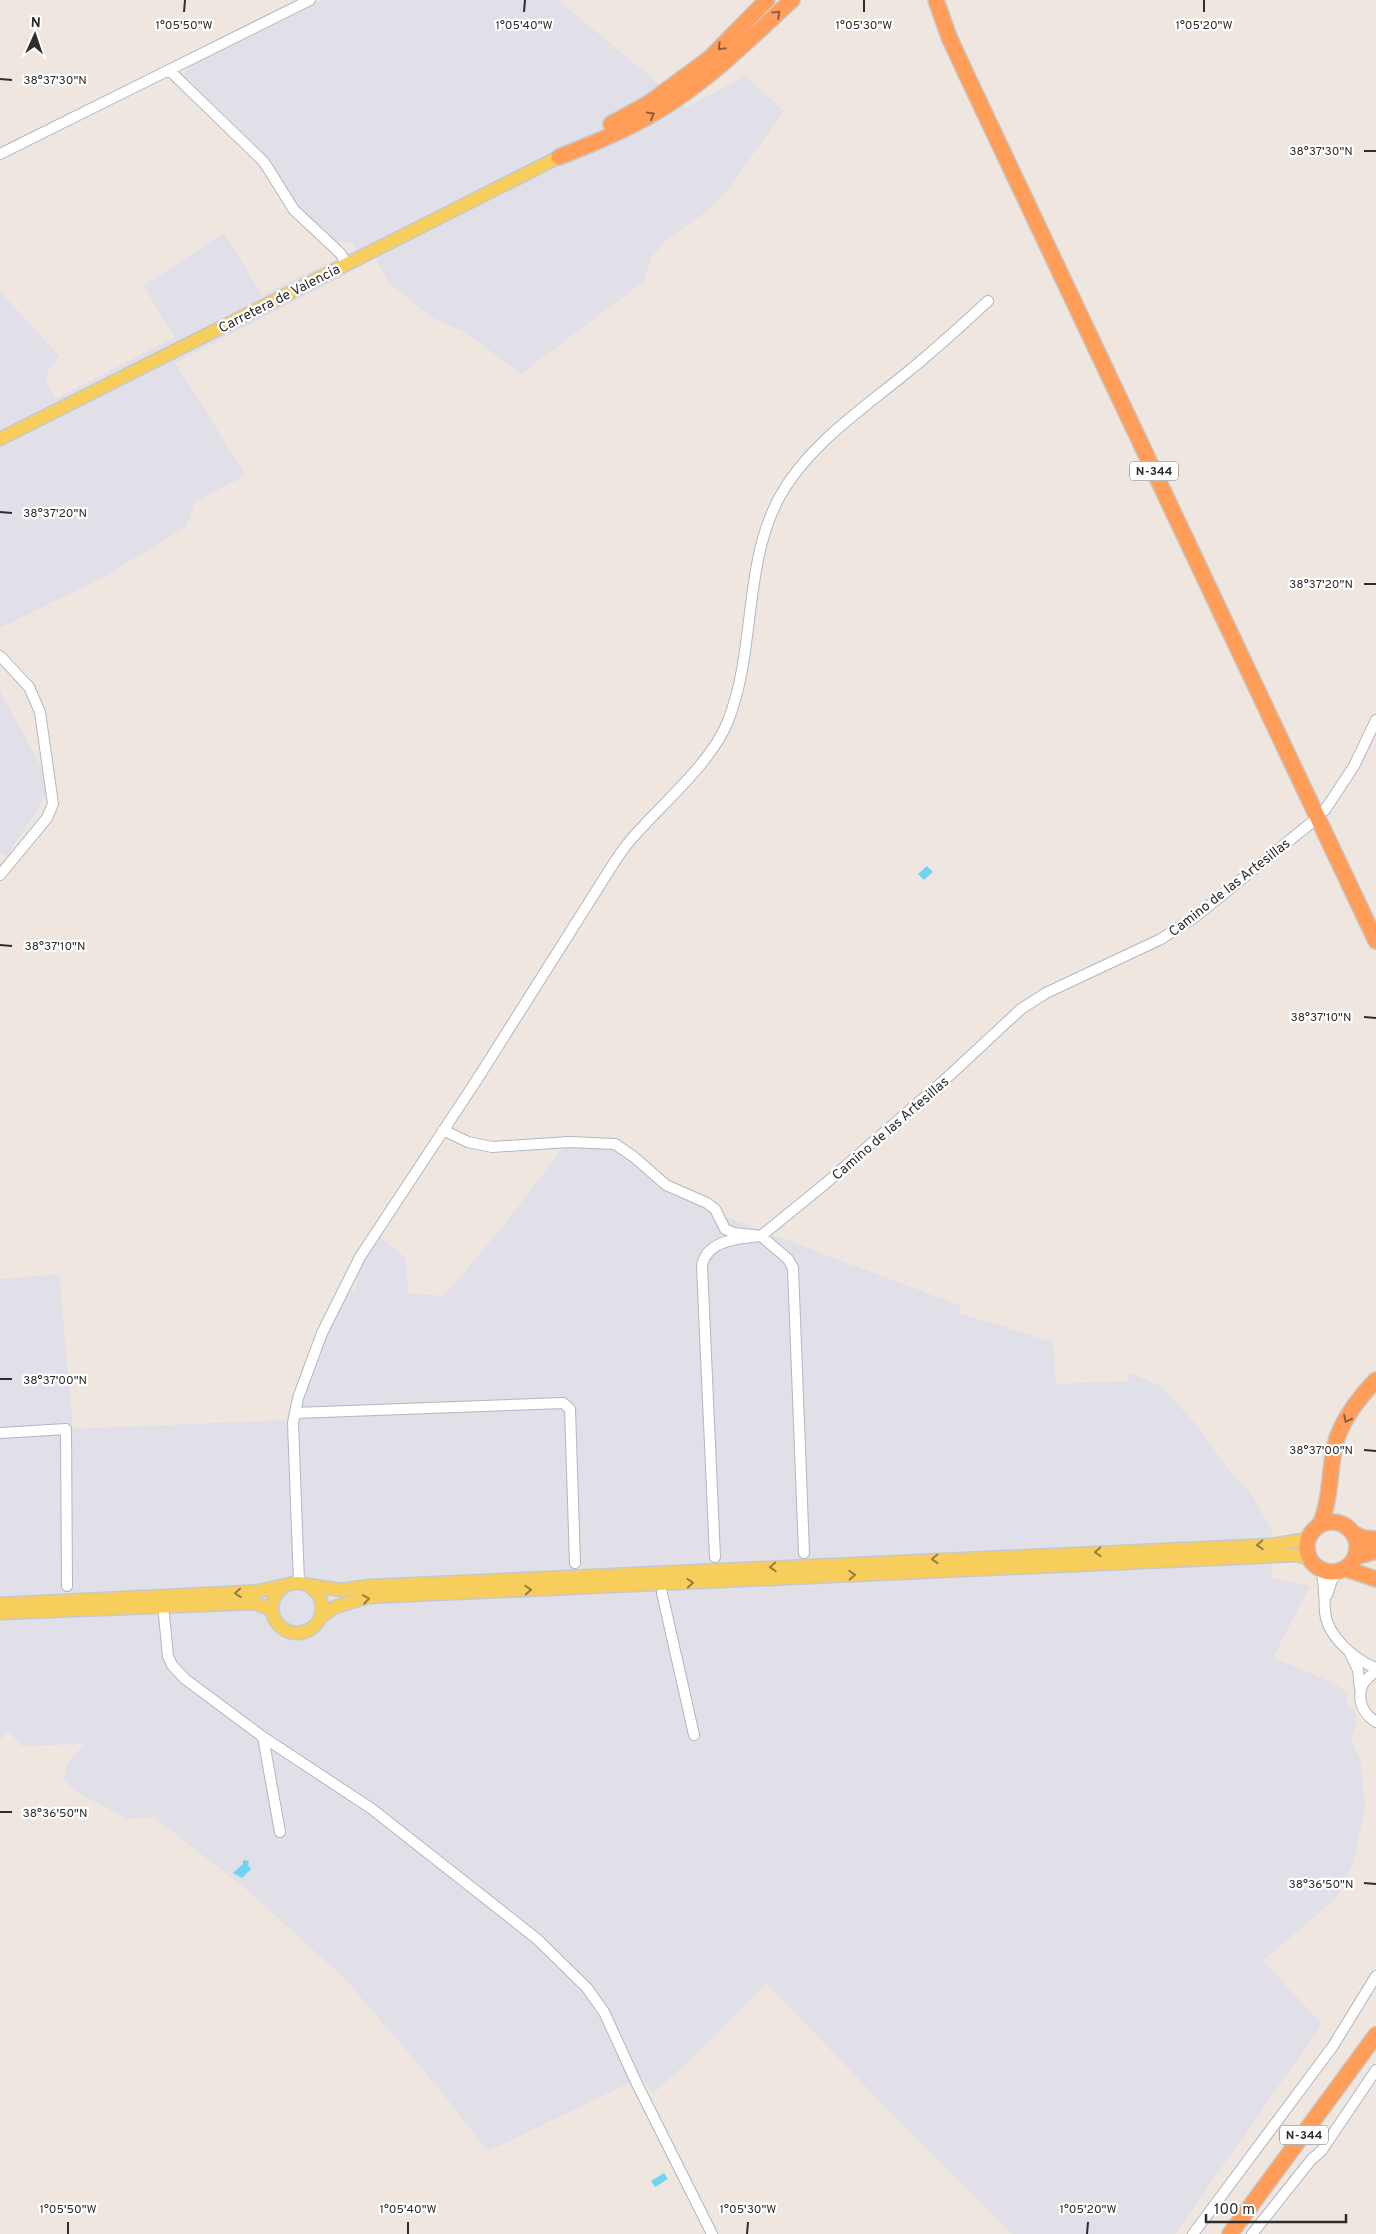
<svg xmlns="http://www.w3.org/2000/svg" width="1376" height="2234" viewBox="0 0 1376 2234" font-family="Overpass,sans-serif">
<rect width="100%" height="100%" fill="#efe7df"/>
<path fill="#e1dfe7" d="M323 0H558L687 107 745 76 784 111 724 195 703 214 667 239 652 257 643 282 521 374 468 334 431 317 388 282 376 259 175 363 246 475 195 502 186 527 102 578 0 628V291L59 356 49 370 46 381 55 399 175 337 143 286 224 233 262 295 355 250 354 244 334 240 315 228 290 198 271 160 184 75 186 68Z
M0 691 52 787 7 856 0 852Z
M566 1144 620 1150 660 1188 729 1218 961 1306 959 1313 1053 1342 1056 1384 1128 1381 1130 1373 1161 1386 1200 1429 1227 1468 1249 1492 1272 1529V1578L1310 1586 1273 1658 1329 1681 1348 1692 1346 1700 1356 1714 1357 1722 1351 1738 1361 1762 1365 1808 1354 1861 1337 1897 1263 1961 1322 2024 1175 2234H1013L901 2123 766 1983 713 2038 653 2094 642 2077 488 2151 436 2085 345 1979 247 1890 154 1817 127 1819 80 1794 62 1779 67 1772 65 1766 84 1744 22 1746 9 1732 0 1739V1279L59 1274 73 1429 286 1420 316 1339 345 1292 355 1291 359 1266 379 1236 406 1258 408 1293 444 1296 504 1225Z"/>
<path fill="#6fd4f4" d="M927 866 933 872 924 880 918 874Z
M243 1860 249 1861 248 1865 251 1869 242 1878 233 1873 243 1864Z
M664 2173 668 2179 655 2187 651 2181Z"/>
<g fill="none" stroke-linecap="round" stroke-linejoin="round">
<g stroke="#b3b6c1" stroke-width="12">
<path id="minor" d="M169 70 310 0
M0 154 169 70 264 162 294 210 341 254 346 264
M0 656 29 687 40 712 53 804 47 818 0 875
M1325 810 1354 766 1376 720
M443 1130 468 1142 492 1147 569 1142 615 1144 634 1157 666 1185 707 1203 715 1209 725 1229 734 1233 761 1236 826 1183 950 1075 1021 1009 1046 993 1161 939 1195 917 1311 823
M295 1413 563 1403 570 1409 575 1563
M0 1433 66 1429 67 1586
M715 1557 702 1266C706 1240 740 1238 761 1236L788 1259 793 1268 804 1553
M1321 1570C1325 1585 1324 1597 1325 1612 1327 1636 1355 1660 1376 1668
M299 1582 293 1423 298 1398 322 1333 360 1257 478 1078 610 869C618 857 625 845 635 835 664 802 712 762 728 721 756 650 743 565 779 498 807 446 861 410 905 374 934 351 961 326 988 301
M662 1593 694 1735
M1327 1595 1332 1580 1338 1572
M164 1615 168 1656 172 1665 185 1679 263 1737 372 1809 537 1939 587 1988 604 2012 637 2084 712 2234
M1350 1653 1358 1670 1360 1689
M1376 1672C1354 1684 1356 1709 1376 1722
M263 1737 280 1832
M1193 2234 1333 2046 1376 1976
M1252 2234 1311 2160 1322 2150 1376 2070"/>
</g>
<g stroke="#c8c8c8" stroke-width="15">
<path id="major" d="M0 439 559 157
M272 1608a25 25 0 1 1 50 0a25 25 0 1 1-50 0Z
M308 1585 341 1590 370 1586 1272 1545 1308 1539
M0 1604 227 1593 259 1591 286 1585
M0 1613 254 1603 272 1610
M321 1617 335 1607 367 1597 1297 1555 1310 1559"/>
</g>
<g stroke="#c8c8c8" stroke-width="18">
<path id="highway" d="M936 0 949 37 968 78 1376 941
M611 124 649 103 710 58 767 0
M559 157C597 142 638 125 672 102 716 73 753 36 792 0
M1307 1547a25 25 0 1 1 50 0a25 25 0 1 1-50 0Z
M1320 1525C1331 1499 1329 1472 1335 1445 1341 1421 1359 1398 1376 1380
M1355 1534 1363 1538 1376 1539
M1356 1557 1376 1551
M1346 1569 1376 1579
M1230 2234 1376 2035"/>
</g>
<use href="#minor" stroke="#fff" stroke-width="10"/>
<use href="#major" stroke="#f7ce5c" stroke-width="12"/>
<use href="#highway" stroke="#ff9d59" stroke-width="15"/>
</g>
<defs><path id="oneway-chevron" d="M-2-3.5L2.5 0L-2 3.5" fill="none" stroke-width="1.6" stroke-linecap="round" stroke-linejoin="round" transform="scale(1.25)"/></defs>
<g stroke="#8c5f41">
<use href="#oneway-chevron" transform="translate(777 14) rotate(-43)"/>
<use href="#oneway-chevron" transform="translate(721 47) rotate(134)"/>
<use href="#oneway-chevron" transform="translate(651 115) rotate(-30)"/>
<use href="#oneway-chevron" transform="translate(1347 1419) rotate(117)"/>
</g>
<g stroke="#927e44">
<use href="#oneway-chevron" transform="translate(1260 1545) rotate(177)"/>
<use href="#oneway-chevron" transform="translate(1098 1552) rotate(177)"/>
<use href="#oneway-chevron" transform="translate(935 1559) rotate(177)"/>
<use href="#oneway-chevron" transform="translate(773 1567) rotate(177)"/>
<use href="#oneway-chevron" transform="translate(852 1575) rotate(-3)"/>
<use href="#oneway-chevron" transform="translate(690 1583) rotate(-3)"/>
<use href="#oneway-chevron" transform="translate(528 1590) rotate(-3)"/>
<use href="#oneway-chevron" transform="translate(238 1593) rotate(176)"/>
<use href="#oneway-chevron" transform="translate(366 1599) rotate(-9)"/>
</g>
<path fill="none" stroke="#2d2d2d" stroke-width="2" d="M184 12 185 0M524 12 525 0M864 12V0M1204 12V0M0 79 12 80M1364 151H1376M0 512 12 513M1364 584H1376M0 945 12 946M1364 1017 1376 1018M0 1379H12M1364 1450 1376 1451M0 1812H12M1364 1883 1376 1884M68 2234V2222M408 2234V2222M747 2234 748 2222M1087 2234 1088 2222"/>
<g text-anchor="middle" stroke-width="4.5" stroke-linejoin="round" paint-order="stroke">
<g fill="#fff" stroke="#6c6c6c" stroke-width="1">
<rect x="1130" y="461.5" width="48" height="19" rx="4"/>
<rect x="1280" y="2125.5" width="48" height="19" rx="4"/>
</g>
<g font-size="12" font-weight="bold" fill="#2d2d2d">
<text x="1154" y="475">N-344</text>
<text x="1304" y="2139">N-344</text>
</g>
<g font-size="14" fill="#2d2d2d" stroke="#fff">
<text transform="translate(279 298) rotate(-27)" y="5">Carretera de Valencia</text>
<text transform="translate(1229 887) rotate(-38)" y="5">Camino de las Artesillas</text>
<text transform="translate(890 1128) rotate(-41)" y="5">Camino de las Artesillas</text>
</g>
</g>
<g font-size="12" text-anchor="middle" fill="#2d2d2d" stroke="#fff" stroke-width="4.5" stroke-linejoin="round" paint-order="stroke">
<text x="184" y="29">1°05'50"W</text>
<text x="524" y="29">1°05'40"W</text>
<text x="864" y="29">1°05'30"W</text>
<text x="1204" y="29">1°05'20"W</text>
<text x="55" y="84">38°37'30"N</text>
<text x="1321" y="155">38°37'30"N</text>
<text x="55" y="517">38°37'20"N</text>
<text x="1321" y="588">38°37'20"N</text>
<text x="55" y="950">38°37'10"N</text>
<text x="1321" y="1021">38°37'10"N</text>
<text x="55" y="1384">38°37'00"N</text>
<text x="1321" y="1454">38°37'00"N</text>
<text x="55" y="1817">38°36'50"N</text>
<text x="1321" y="1888">38°36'50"N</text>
<text x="68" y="2213">1°05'50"W</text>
<text x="408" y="2213">1°05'40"W</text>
<text x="748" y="2213">1°05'30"W</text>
<text x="1088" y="2213">1°05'20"W</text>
</g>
<g transform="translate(35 35) rotate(3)" stroke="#ffffff" stroke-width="4" paint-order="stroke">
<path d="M0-4L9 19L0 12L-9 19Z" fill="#2d2d2d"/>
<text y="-8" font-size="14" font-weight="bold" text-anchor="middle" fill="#2d2d2d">N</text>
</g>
<path d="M1206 2214v8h140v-8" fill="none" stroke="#2d2d2d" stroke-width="2.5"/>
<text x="1214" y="2214" font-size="15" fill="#2d2d2d" stroke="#ffffff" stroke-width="4" paint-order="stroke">100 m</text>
</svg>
